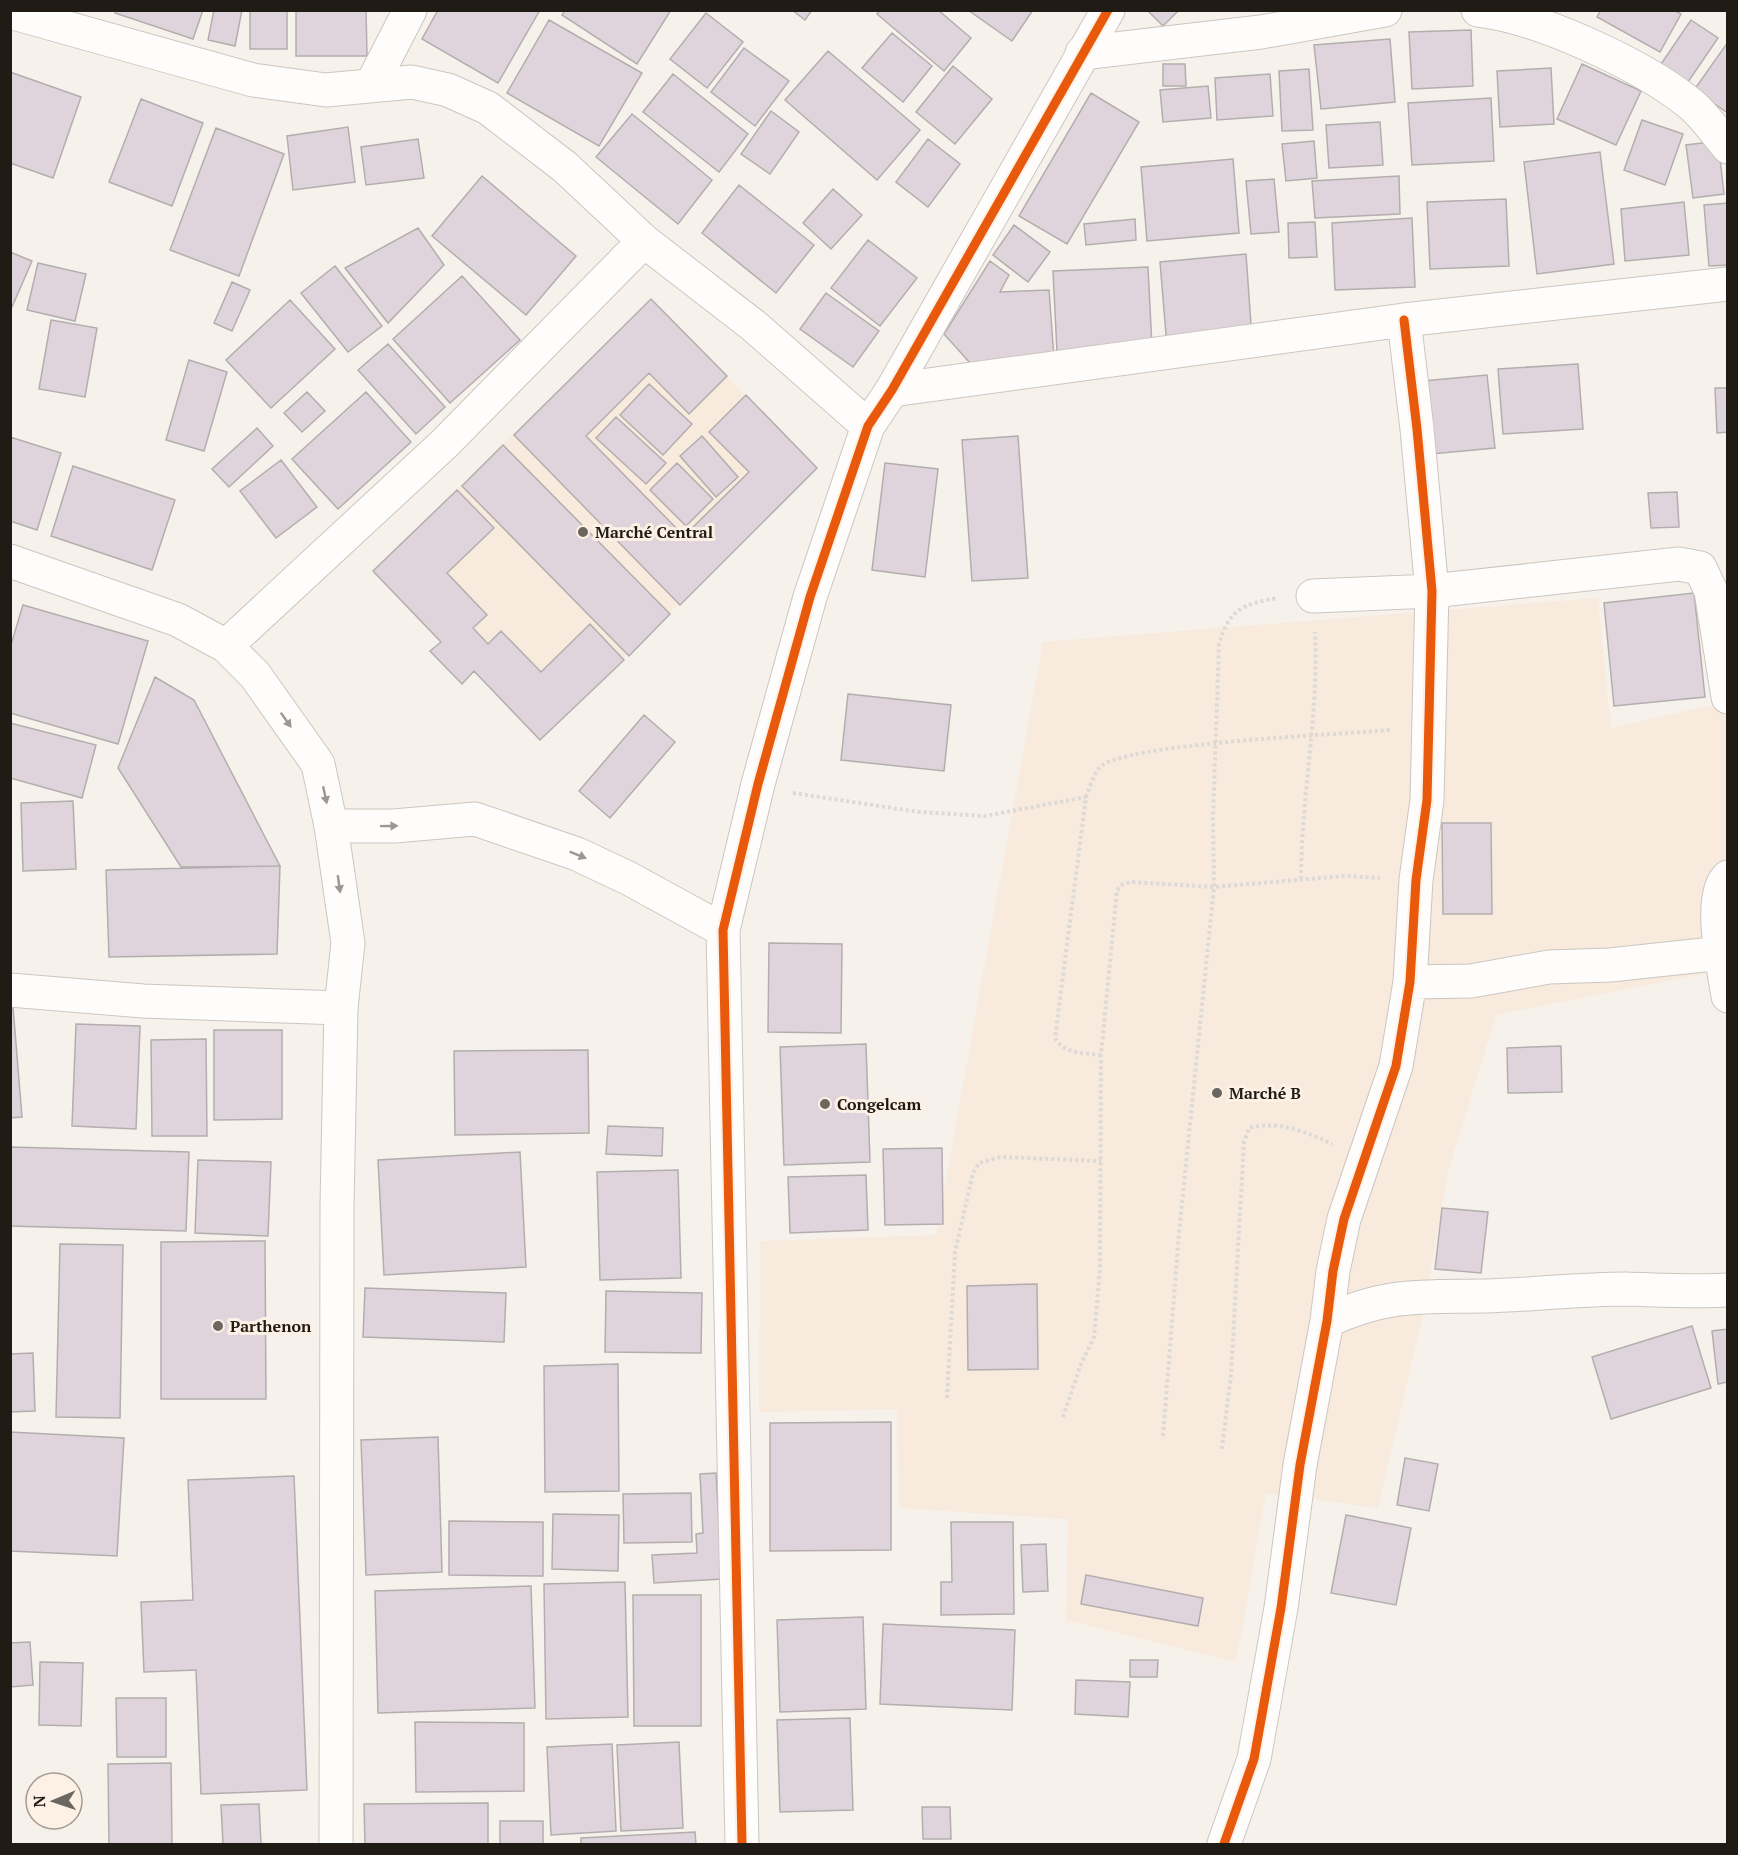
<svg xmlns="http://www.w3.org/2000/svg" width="1738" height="1855" viewBox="0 0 1738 1855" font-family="'PT Serif',serif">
<rect width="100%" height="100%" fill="#f7f1eb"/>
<path fill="#f8eadc" d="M651 299 817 468 540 740 474 672 462 684 430 651 440 642 373 571Z
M1598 598 1611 728 1707 706 1727 710V969L1496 1015 1448 1171 1422 1318 1378 1508 1266 1493 1236 1662 1066 1620 1068 1519 899 1508 897 1409 759 1412 760 1241 936 1235 1043 642Z"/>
<path fill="#e0d4dc" stroke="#b3aeae" stroke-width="1.5" d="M116 10H203L193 39 115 13Z
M214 10H242L235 46 208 40Z
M250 10H287V49H250Z
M296 10H366L367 56H296Z
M438 10H540L498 83 422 39Z
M565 10H671L637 64 562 15Z
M792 10H812L805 20Z
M880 10H938L971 38 944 71 877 14Z
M968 10H1033L1012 41Z
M1147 10H1179L1163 26Z
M1601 10H1674L1681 14 1660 52 1597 17Z
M706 13 743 42 707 88 670 59Z
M549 20 642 73 599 146 507 93Z
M1691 20 1718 38 1688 82 1661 64Z
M1471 30 1473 86 1412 89 1409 32Z
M892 33 932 66 903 102 862 68Z
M1390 39 1395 102 1321 109 1314 45Z
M1728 42V113L1694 90Z
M744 48 789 81 755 126 711 92Z
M828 51 920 130 877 180 785 100Z
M1163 64H1185L1186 86H1163Z
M1582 64 1641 91 1616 145 1557 119Z
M953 66 992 99 955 144 916 112Z
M1551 68 1554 124 1500 127 1497 71Z
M1309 69 1313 130 1282 131 1279 71Z
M10 72 81 97 53 178 10 163Z
M673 74 748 134 719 172 643 112Z
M1270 74 1273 116 1217 120 1215 78Z
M1208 86 1211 118 1163 122 1160 90Z
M1091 93 1139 122 1067 244 1019 216Z
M1491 98 1494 161 1412 165 1408 103Z
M141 99 203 123 172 206 109 182Z
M771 111 799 132 770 174 741 154Z
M632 114 712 180 678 224 596 157Z
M1642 120 1683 134 1665 185 1624 170Z
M1380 122 1383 165 1329 168 1326 125Z
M348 127 355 182 293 190 287 136Z
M216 128 284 154 239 276 170 250Z
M418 139 424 178 366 185 361 147Z
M928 139 960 164 928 207 896 182Z
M1314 141 1317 178 1286 181 1282 144Z
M1718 141 1724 194 1693 198 1686 145Z
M1600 152 1614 264 1537 274 1524 162Z
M1233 159 1239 233 1147 241 1141 167Z
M482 176 576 256 526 315 432 236Z
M1399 176 1400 214 1315 218 1312 181Z
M1274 179 1279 232 1251 234 1246 181Z
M739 185 814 245 776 293 702 233Z
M833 189 862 215 831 249 803 223Z
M1506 199 1509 266 1430 269 1427 202Z
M1684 202 1689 255 1625 261 1621 209Z
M1728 203V265L1709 266 1704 205Z
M1412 218 1415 287 1335 290 1332 223Z
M1135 219 1136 240 1086 245 1084 224Z
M1315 222 1317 257 1289 258 1288 223Z
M1014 225 1050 252 1028 282 993 255Z
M418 228 444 265 388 323 345 268Z
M868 240 917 278 880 326 831 288Z
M10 252 32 261 12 307H10Z
M1246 254 1252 339 1167 346 1160 262Z
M990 261 1009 275 1000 292 1049 290 1054 358 970 363 944 334Z
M38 263 86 274 75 321 27 310Z
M335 266 382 326 348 352 301 293Z
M1148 267 1152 347 1057 352 1053 271Z
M462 276 520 340 450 403 393 339Z
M232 282 250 290 232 331 214 323Z
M826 293 879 331 853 367 800 329Z
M651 299 727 376 689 414 649 373 586 436 684 536 749 472 709 432 746 395 817 468 680 605 514 435Z
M290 300 335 349 271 408 226 360Z
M51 320 97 328 85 397 39 389Z
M388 344 445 407 416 434 358 370Z
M189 360 227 372 204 451 166 440Z
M1578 364 1583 429 1503 434 1498 369Z
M1487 375 1495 448 1431 454 1423 381Z
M649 384 692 424 663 455 620 415Z
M1715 388H1728V432L1717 433Z
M307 392 325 411 302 432 284 413Z
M366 392 411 442 338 509 292 459Z
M616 417 666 463 646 484 596 438Z
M257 428 273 446 229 487 212 469Z
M702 436 738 477 716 497 680 456Z
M1018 436 1028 578 972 581 962 440Z
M10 437 61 453 37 530 10 521Z
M503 445 670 614 629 656 462 486Z
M281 460 317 507 276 538 240 491Z
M677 463 713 499 686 526 650 490Z
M885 463 938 469 925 577 872 570Z
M73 466 175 500 152 570 51 536Z
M457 490 494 528 447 573 487 615 473 628 488 644 501 631 541 672 590 624 624 660 540 740 474 671 462 684 430 651 441 642 373 571Z
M1677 492 1679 527 1651 528 1648 493Z
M1694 593 1705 697 1614 706 1604 603Z
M23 605 148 641 118 744 10 713V648Z
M155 677 194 700 280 866 181 867 118 768Z
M848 694 951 705 944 771 841 760Z
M644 715 675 742 610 818 579 791Z
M10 723 96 745 82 798 10 778Z
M73 801 76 869 23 871 21 803Z
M1442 823H1491L1492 914H1443Z
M280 866 277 954 109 957 106 870Z
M769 943 842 944 841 1033 768 1032Z
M10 1007H13L22 1117 10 1118Z
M76 1024 140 1026 136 1129 72 1126Z
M214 1030H282V1119L214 1120Z
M206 1039 207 1136H152L151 1040Z
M866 1044 870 1162 784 1165 780 1047Z
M1561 1046 1562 1092 1508 1093 1507 1048Z
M588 1050 589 1133 455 1135 454 1051Z
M608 1126 663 1128 662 1156 606 1154Z
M10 1147 189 1152 186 1231 10 1226Z
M942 1148 943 1224 885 1225 883 1149Z
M520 1152 526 1267 384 1275 378 1160Z
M198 1160 271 1162 268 1236 195 1233Z
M678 1170 681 1278 600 1280 597 1172Z
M866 1175 868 1230 790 1233 788 1177Z
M1442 1208 1488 1212 1481 1273 1435 1269Z
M265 1241 266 1399H161V1242Z
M60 1244 123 1245 120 1418 56 1417Z
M1037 1284 1038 1369 968 1370 967 1286Z
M365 1288 506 1293 504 1342 363 1337Z
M606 1291 702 1293 701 1353 605 1352Z
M1692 1326 1711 1388 1611 1419 1592 1357Z
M1728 1329V1382L1718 1384 1712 1331Z
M33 1353 35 1411 10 1412V1354Z
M618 1364 619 1491 545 1492 544 1366Z
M891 1422V1550L770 1551V1423Z
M10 1432 124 1438 117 1556 10 1551Z
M438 1437 442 1572 366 1575 361 1440Z
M1405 1458 1438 1464 1429 1511 1397 1505Z
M716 1473 722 1579 654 1583 652 1555 697 1553 696 1534 703 1533 700 1474Z
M294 1476 307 1790 201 1794 196 1670 144 1672 141 1602 193 1600 188 1480Z
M691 1493 692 1542 624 1543 623 1494Z
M553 1514 619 1515 618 1571 552 1569Z
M1346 1515 1411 1528 1396 1605 1331 1593Z
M449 1521 543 1522V1576L449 1575Z
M951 1522H1013L1014 1614 941 1615V1582H952Z
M1046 1544 1048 1591 1023 1592 1021 1545Z
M1086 1575 1203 1598 1198 1626 1081 1604Z
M625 1582 628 1717 546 1719 544 1584Z
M531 1586 535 1708 378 1713 375 1591Z
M633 1595H701V1726H634Z
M863 1617 866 1709 780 1712 777 1620Z
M883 1624 1015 1630 1012 1710 880 1704Z
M30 1642 33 1685 10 1687V1643Z
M1130 1660H1158L1157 1677H1130Z
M40 1662 83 1663 81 1726 39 1725Z
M1076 1680 1130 1682 1128 1717 1075 1714Z
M116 1698H166V1757H117Z
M850 1718 853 1810 780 1812 777 1720Z
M415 1722 524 1723V1791L416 1792Z
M679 1742 683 1828 621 1831 617 1745Z
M612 1744 616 1831 551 1835 547 1747Z
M171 1763 172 1844H109L108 1764Z
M488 1803V1844H365L364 1804Z
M259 1804 261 1844H223L221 1805Z
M922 1807H950L951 1839H923Z
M500 1821H543V1844H500Z
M695 1832 696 1844H581V1838Z"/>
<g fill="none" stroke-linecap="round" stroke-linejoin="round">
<g stroke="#ccc6c1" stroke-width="35">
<path id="street" d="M1478 10C1539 17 1640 64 1688 102 1704 114 1715 132 1728 147
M10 12 253 80 326 90 412 82 448 90 488 108 565 167 644 241 754 326 868 426
M1082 53 1261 32 1385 10
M372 84 410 10
M892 390 1404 320 1728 284
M1313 596 1432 591 1679 564 1700 568 1711 591 1728 697
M226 646 444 444 644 241
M331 826H394L475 819 577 854 628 878 723 930
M1728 877C1707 895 1724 970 1728 996
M1410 982 1471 981 1549 967 1610 965 1722 953
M10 990 143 1001 341 1008
M1327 1321C1385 1293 1422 1297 1484 1296 1531 1295 1579 1289 1626 1289 1661 1290 1693 1292 1728 1290
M742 1844 723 930 758 784 810 597 868 426 892 390 1108 10
M1224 1844 1254 1759 1281 1608 1300 1465 1327 1321 1333 1271 1344 1219 1396 1066 1410 982 1416 880 1427 800 1432 591 1417 429 1404 320"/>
</g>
<g stroke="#ccc6c1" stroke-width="35">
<path id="secondary" d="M10 561 178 620 226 646 255 675 318 764 331 826 348 943 341 1008 337 1205 336 1844"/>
</g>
<path stroke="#dcd9d7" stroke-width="4" stroke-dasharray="3 3" stroke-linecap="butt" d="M793 793 919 812 985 816 1086 797
M1301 879C1301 797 1319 714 1315 632
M1101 1055C1084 1053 1064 1054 1055 1038L1086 797C1090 788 1093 775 1099 768 1120 743 1347 734 1391 730
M947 1398 955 1252 973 1173 979 1163 1000 1157 1101 1161
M1063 1417 1081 1364 1094 1337 1100 1269 1101 1055 1117 890 1123 884 1131 882 1214 887 1346 876 1380 878
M1163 1436 1179 1233 1214 887 1213 817 1219 644C1229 609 1243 604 1278 598
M1222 1449 1231 1374 1244 1142 1249 1128C1277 1120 1307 1132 1332 1144"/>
<use href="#street" stroke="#fefdfc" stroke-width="33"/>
<use href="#secondary" stroke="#fefdfc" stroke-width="33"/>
<g stroke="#fdf1e5" stroke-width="13">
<path id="cycleway" d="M742 1844 723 930 758 784 810 597 868 426 892 390 1108 10
M1224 1844 1254 1759 1281 1608 1300 1465 1327 1321 1333 1271 1344 1219 1396 1066 1410 982 1416 880 1427 800 1432 591 1417 429 1404 320"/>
</g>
<use href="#cycleway" stroke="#e8590c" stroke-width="9"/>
</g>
<defs><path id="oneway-solid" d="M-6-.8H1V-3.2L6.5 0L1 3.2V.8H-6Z" transform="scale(1.5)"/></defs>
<g fill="#9a9794">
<use href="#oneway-solid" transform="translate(286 720) rotate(55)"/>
<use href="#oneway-solid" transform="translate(325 795) rotate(78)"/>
<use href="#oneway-solid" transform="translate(389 826) rotate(-1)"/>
<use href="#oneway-solid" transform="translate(578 855) rotate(22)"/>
<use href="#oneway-solid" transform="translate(339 884) rotate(82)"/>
</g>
<g fill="#6b6660" stroke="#fdf1e5" stroke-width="2">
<circle cx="583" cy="532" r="6"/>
<circle cx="1217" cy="1093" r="6"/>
<circle cx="825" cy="1104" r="6"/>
<circle cx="218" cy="1326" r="6"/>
</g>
<g text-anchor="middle" stroke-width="6" stroke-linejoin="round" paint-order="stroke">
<g font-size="16" font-weight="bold" fill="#201b15" stroke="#fdf1e5" text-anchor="start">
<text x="595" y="538">Marché Central</text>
<text x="1229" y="1099">Marché B</text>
<text x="837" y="1110">Congelcam</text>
<text x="230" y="1332">Parthenon</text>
</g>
</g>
<rect width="1738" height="1855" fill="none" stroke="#201b15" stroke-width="24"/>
<g transform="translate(54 1801) rotate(268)"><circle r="28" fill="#fdf1e5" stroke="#a59b92" stroke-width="1.5"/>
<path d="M0-4.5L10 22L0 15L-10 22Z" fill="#6b6660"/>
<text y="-9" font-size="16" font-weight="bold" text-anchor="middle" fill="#201b15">N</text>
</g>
</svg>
